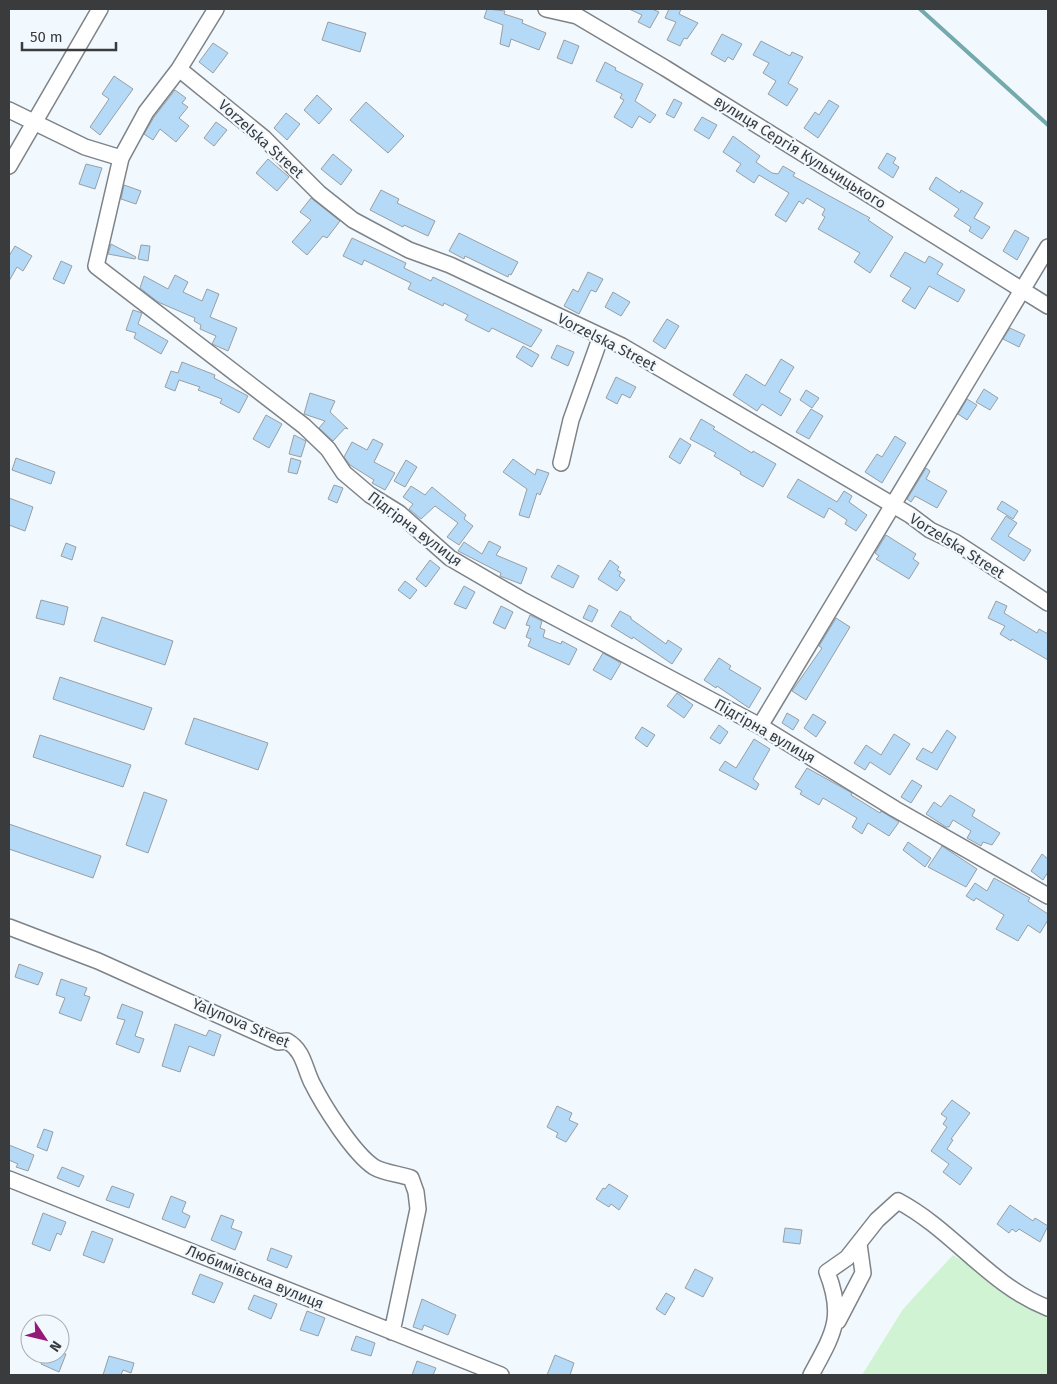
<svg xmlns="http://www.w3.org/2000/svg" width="1057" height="1384" viewBox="0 0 1057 1384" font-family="'Fira Sans',sans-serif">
<rect width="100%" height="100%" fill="#f2f9fe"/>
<path fill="#d0f3d4" d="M953 1255 1048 1317V1375H862L903 1309Z"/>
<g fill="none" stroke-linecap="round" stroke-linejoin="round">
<path stroke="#74a9ad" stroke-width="4" d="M920 9 1048 125"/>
</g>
<path fill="#b5daf7" stroke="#999fa3" d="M487 9 505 11 504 14 523 20 522 23 546 33 539 50 511 39 509 47 500 44 503 25 484 18Z
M629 9H652L659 12 650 28 638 22 642 15Z
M669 9H681L679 14 698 23 687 39 684 38 680 46 667 40 676 22 665 18Z
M328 22 366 33 360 52 322 40Z
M722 34 742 44 733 60 728 57 725 62 711 54Z
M564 40 579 46 572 64 557 58Z
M761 41 790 56 792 52 803 57 788 83 798 89 787 106 768 94 776 81 763 73 769 63 753 55Z
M213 43 228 53 213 73 199 62Z
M605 62 616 68 615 70 643 84 635 101 656 115 650 123 639 116 632 128 614 117 624 100 620 98 622 94 596 81Z
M114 76 133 89 100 135 90 127 109 99 102 94Z
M175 90 186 98 182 103 188 107 179 118 189 126 176 142 160 129 153 140 144 134 154 117Z
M317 95 332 109 319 124 304 110Z
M674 99 682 103 674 118 666 114Z
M829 100 839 106 818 138 804 128 815 112 819 115Z
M366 102 404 136 388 153 350 120Z
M286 113 300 124 287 140 274 128Z
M702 117 717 125 709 139 694 130Z
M216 122 227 130 214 146 204 138Z
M733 136 760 156 756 162 772 173 778 174 783 166 795 173 793 176 870 218 868 220 893 237 870 273 854 262 860 253 818 229 825 217 822 215 825 209 807 198 803 204 799 201 786 222 775 215 789 193 759 175 754 183 736 171 741 164 723 152Z
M887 153 896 158 893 163 899 167 893 178 878 168Z
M333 154 352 170 341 185 321 169Z
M268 159 289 177 277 191 256 173Z
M86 164 102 168 95 189 79 184Z
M936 177 960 193 961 190 983 203 974 218 990 227 982 239 969 231 971 227 954 216 959 209 929 189Z
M124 185 141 191 136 204 121 199Z
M381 190 399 199 397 203 435 221 428 236 404 225 403 227 370 210Z
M311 198 340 221 327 238 323 236 307 255 292 242 311 220 300 212Z
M1015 230 1029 238 1017 260 1003 251Z
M459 233 518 262 511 275 509 274 508 277 465 256 464 259 449 251Z
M352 238 406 263 404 268 431 281 433 277 542 330 531 347 492 328 489 332 465 320 468 315 444 303 443 306 408 289 411 283 364 260 362 265 343 256Z
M111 244 136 257 135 259 108 254Z
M141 245 150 246 148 261 138 259Z
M15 246 32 256 23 271 17 267 9 281V256Z
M905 252 925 263 929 256 943 264 937 274 965 290 958 302 929 286 915 309 902 301 911 288 890 276Z
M61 261 72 266 64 284 53 279Z
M588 272 603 279 596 292 591 290 579 314 564 306 573 289 578 292Z
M175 275 188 282 183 292 202 301 207 289 219 294 210 317 237 328 228 351 212 344 216 336 200 329 201 325 194 321 195 318 158 302 140 288 144 276 168 289Z
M613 292 630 302 621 316 605 307Z
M133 310 142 313 138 324 168 341 161 354 134 338 136 333 126 330Z
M667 319 679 326 665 349 653 341Z
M1010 328 1025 335 1019 347 1003 339Z
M557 345 574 352 568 366 551 358Z
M523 346 539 355 532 367 516 357Z
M781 359 794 367 779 392 791 399 781 416 762 404 757 411 733 395 746 374 765 386Z
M182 362 215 375 214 378 248 396 239 413 220 403 222 399 198 390 200 387 179 380 175 391 165 387 171 371 178 373Z
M616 377 636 387 630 398 622 394 617 404 606 398Z
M984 389 998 398 990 410 976 402Z
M806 390 819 398 812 408 800 400Z
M310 393 335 401 330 412 348 429 345 428 333 441 319 428 325 421 304 414Z
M967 399 977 405 967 420 958 414Z
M811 409 823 416 809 439 796 432Z
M266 415 282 424 269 448 253 439Z
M701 419 715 427 713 429 752 453 753 451 776 464 763 487 740 474 741 472 714 456 716 453 690 439Z
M294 435 306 441 301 457 289 454Z
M895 436 906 443 882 483 865 472 877 454 882 457Z
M680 438 691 445 680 464 669 457Z
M373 439 383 444 374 462 395 473 385 490 372 483 374 480 350 465 344 457 352 442 367 450Z
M16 458 55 472 51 484 12 470Z
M291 458 301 461 297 474 288 472Z
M513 459 535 475 537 469 549 473 540 495 537 493 529 518 519 515 527 489 503 472Z
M406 460 417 467 405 487 394 481Z
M926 468 930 471 926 479 947 491 937 508 915 496 911 502 907 499Z
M798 479 837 502 844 491 852 496 849 502 867 515 856 531 845 524 847 520 829 508 824 518 787 497Z
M334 485 343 488 337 503 328 499Z
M411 486 425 495 432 487 466 515 464 519 473 526 459 545 447 537 458 523 435 506 421 519 409 509 413 504 403 497Z
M9 498 33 507 25 531 9 525Z
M1002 501 1018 511 1013 519 997 509Z
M1006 516 1017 523 1008 536 1031 550 1024 561 991 539Z
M886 535 916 554 913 559 919 563 909 579 876 559 879 556 875 553Z
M489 541 501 547 496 555 527 568 521 584 500 576 501 573 458 551 464 542 482 554Z
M66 543 76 547 72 560 61 556Z
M430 560 440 568 426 587 416 579Z
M610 560 619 567 617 570 621 572 619 576 625 580 617 591 598 579Z
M558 565 579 576 573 588 551 577Z
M405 581 417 590 410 599 398 590Z
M464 586 475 592 466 609 454 604Z
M41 600 68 607 64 625 36 618Z
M996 601 1007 606 1004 613 1037 633 1039 629 1048 634V660L1012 639 1011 641 1000 634 1005 626 988 618Z
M589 605 598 610 592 622 583 618Z
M501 606 513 612 505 629 493 623Z
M620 611 631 617V619L666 644 668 640 682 649 672 664 633 637 632 639 611 626Z
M530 615 542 621 540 628 545 630 543 637 561 644 562 641 577 649 569 665 528 646 531 639 526 637 530 626 526 625Z
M102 617 173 641 165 665 94 641Z
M836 618 850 627 806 700 792 691 822 648 819 646Z
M603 653 621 663 611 680 593 670Z
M719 658 731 666 729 669 761 688 749 708 717 686 716 688 704 680Z
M60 677 152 708 144 730 53 699Z
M677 693 693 705 684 718 667 706Z
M787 713 799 720 793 730 782 723Z
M813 714 826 722 816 737 804 728Z
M194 718 268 743 258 770 185 744Z
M719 725 728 732 720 744 710 738Z
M642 727 655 735 647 747 635 738Z
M947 730 956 737 937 770 916 759 923 748 932 753Z
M894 734 910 744 890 775 870 762 865 770 854 763 866 745 881 755Z
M40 735 131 765 123 787 33 757Z
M754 739 770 749 753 779 759 784 756 790 719 770 725 761 736 768Z
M807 768 852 793 851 795 880 813 881 811 899 822 889 836 868 823 862 834 852 827 857 818 823 798 819 805 800 794 802 791 795 787Z
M912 780 922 786 911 803 901 797Z
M144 792 167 800 148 853 126 845Z
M950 795 975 810 972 816 1000 833 992 845 983 842 981 846 967 838 971 831 953 820 949 827H946L926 814 934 802 941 807Z
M9 824 101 856 93 878 9 849Z
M908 842 931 858 925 867 903 850Z
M942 846 977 869 966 887 928 867Z
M1042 854 1048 859V872L1043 880 1031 871Z
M994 878 1030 898 1028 901 1048 914V920L1040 933 1028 925 1018 941 996 929 1004 915 976 898 974 901 966 896 975 883 987 891Z
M19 964 43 973 38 985 15 977Z
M61 979 87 988 84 995 90 997 81 1021 59 1013 65 998 56 995Z
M122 1004 143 1012 135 1036 144 1039 139 1053 116 1044 125 1020 117 1018Z
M175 1024 206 1036 209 1030 221 1035 214 1056 189 1046 180 1072 162 1066Z
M952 1100 970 1113 951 1139 953 1140 947 1149 972 1168 960 1185 943 1172 949 1164 931 1151 947 1127 943 1124 947 1118 941 1114Z
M557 1106 572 1113 569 1120 578 1124 566 1142 556 1137 558 1133 547 1127Z
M44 1129 53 1132 47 1151 37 1147Z
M9 1145 34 1155 28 1171 16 1167 18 1164 9 1160Z
M62 1167 84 1176 79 1187 57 1178Z
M609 1184 628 1196 619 1210 611 1204 609 1207 596 1199 603 1188 605 1189Z
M112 1186 134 1194 129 1208 106 1200Z
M171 1196 186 1202 182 1212 190 1216 185 1228 162 1219Z
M1010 1205 1033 1221 1035 1218 1048 1226 1040 1242 1019 1229 1016 1232 1012 1229 1009 1233 997 1224Z
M43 1213 66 1222 61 1235 57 1233 50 1251 32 1244Z
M221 1215 234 1220 231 1228 242 1232 235 1250 211 1240Z
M785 1228 802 1230 800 1244 783 1242Z
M92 1231 113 1239 104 1263 83 1255Z
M271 1248 292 1256 287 1268 267 1260Z
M695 1269 713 1278 703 1297 685 1288Z
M200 1274 223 1283 214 1303 192 1294Z
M666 1293 675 1298 665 1315 656 1309Z
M254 1295 277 1304 271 1319 248 1309Z
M422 1299 456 1315 448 1335 424 1325 422 1330 413 1327Z
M307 1311 325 1318 318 1336 300 1330Z
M356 1336 375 1343 371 1356 351 1350Z
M45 1354H66L59 1372 41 1364Z
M555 1355 574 1363 570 1375H547Z
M109 1356 134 1363 131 1373 123 1370 121 1375H103Z
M417 1361 436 1368 433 1375H412Z"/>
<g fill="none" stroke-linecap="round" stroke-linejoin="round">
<g stroke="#7e8388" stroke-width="18">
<path id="minor" d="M216 9 179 69 146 112 121 158 96 266 304 426 328 449 344 473 370 495 399 513 450 558 524 601 760 726 895 809 1048 896
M546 9 577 16 665 68 1048 306
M179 69 264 138 319 193 353 220 409 250 450 265 622 346 910 515 930 530 955 542 1048 603
M9 110 85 147 121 158
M9 166 100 9
M561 463 571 420 601 336
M760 726 1048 247
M9 927 98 961 278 1042 287 1041C304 1051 304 1067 312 1083 323 1105 353 1153 374 1167 384 1173 400 1174 411 1178L416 1192 418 1209 392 1332
M9 1179 501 1375
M838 1321 863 1273 859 1244
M811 1375C833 1334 845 1318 827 1272L847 1258 877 1220 898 1201C953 1230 989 1285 1048 1308"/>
</g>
<use href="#minor" stroke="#fff" stroke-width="15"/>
</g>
<g text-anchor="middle" stroke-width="4.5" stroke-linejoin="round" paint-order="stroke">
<g font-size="15" fill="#393b3d" stroke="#f2f9fe">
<text transform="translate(261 139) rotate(42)" y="5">Vorzelska Street</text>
<text transform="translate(800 152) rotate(32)" y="5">вулиця Сергія Кульчицького</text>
<text transform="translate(607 342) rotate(27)" y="5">Vorzelska Street</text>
<text transform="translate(415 529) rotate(37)" y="5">Підгірна вулиця</text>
<text transform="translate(957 546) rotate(32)" y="5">Vorzelska Street</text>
<text transform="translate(765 731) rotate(30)" y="5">Підгірна вулиця</text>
<text transform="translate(241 1023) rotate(23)" y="5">Yalynova Street</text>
<text transform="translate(255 1277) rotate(22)" y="5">Любимівська вулиця</text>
</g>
</g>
<rect width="1057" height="1384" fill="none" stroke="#393b3d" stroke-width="20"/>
<g transform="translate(45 1339) rotate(125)"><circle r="24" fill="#f2f9fe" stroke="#a8adb1"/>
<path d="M0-4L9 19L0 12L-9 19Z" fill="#951a76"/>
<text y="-8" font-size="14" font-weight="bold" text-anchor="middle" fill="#393b3d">N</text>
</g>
<path d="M22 42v8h94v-8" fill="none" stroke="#393b3d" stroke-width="2.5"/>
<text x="30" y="42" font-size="15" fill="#393b3d" stroke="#f2f9fe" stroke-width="4" paint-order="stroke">50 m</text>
</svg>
